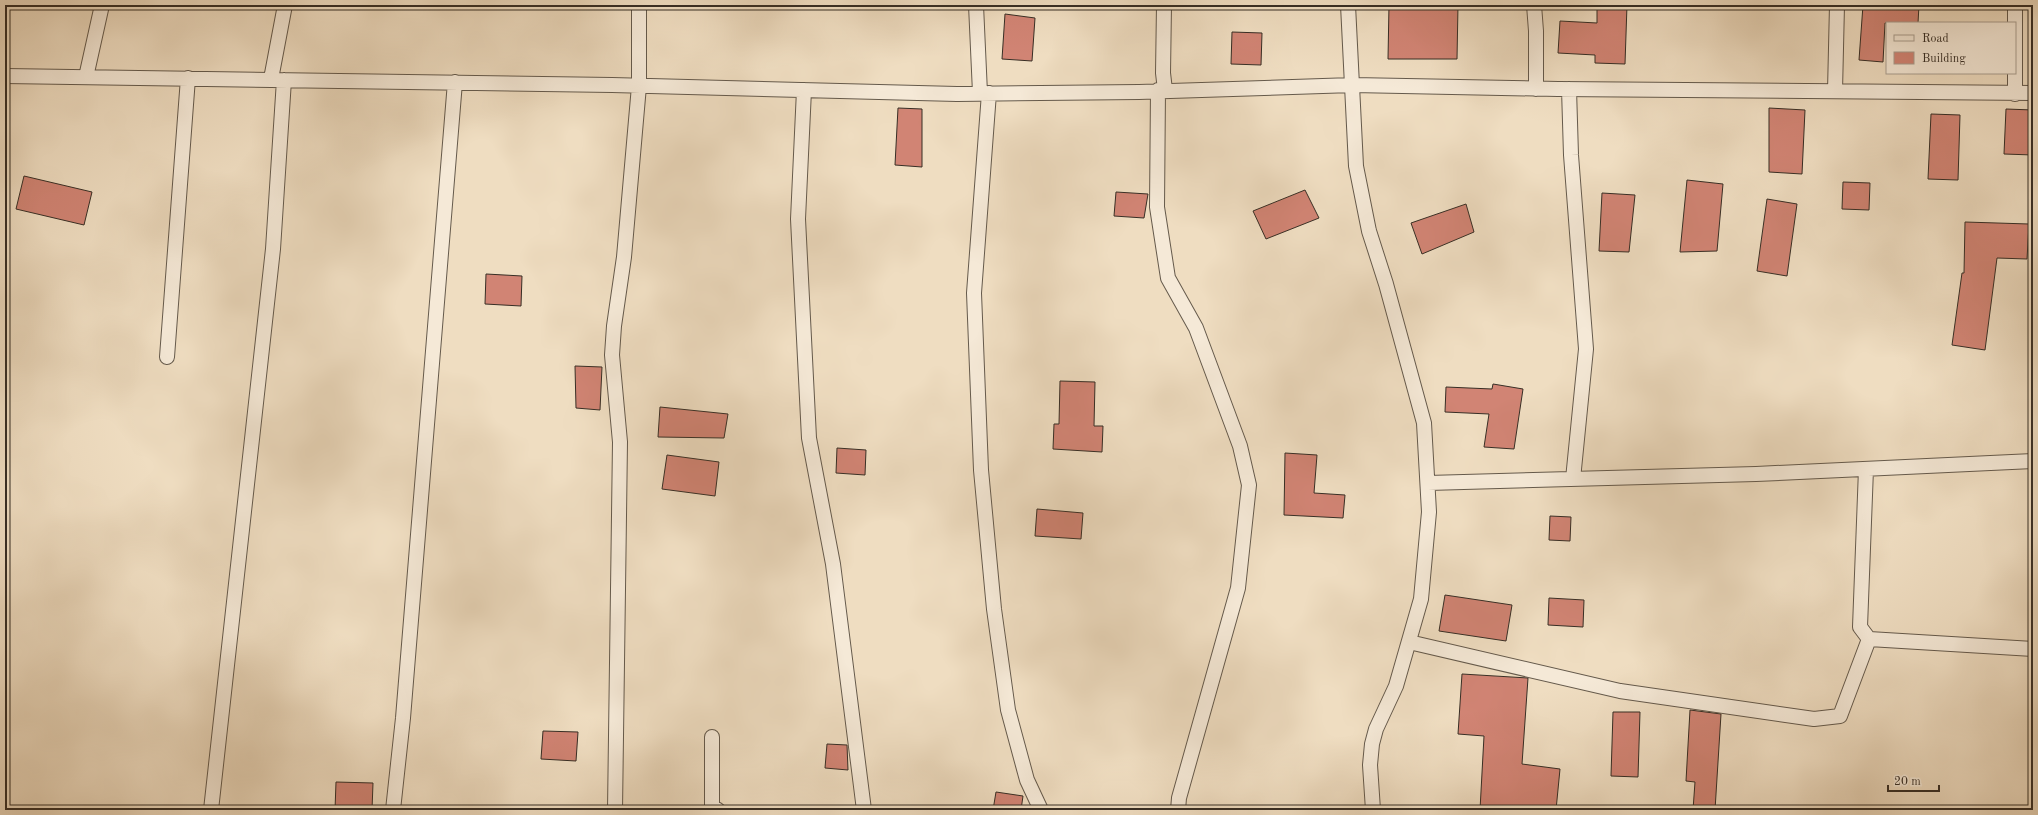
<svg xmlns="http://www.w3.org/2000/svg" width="2038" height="815" viewBox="0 0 2038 815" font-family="'Old Standard TT',serif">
<rect width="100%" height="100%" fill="#efddc1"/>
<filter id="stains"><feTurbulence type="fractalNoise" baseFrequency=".005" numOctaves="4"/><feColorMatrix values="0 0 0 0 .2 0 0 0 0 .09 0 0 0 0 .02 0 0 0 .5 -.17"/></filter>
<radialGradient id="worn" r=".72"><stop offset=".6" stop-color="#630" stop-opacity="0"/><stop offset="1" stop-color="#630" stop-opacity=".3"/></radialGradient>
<path fill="#d18474" stroke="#372e25" d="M1389 5H1458L1457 59H1388Z
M1597 5H1627L1625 64 1595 63V55L1558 53 1560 21 1597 23Z
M1863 5H1919L1918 23H1885L1883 62 1859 60Z
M1005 14 1035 18 1032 61 1002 59Z
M1232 32 1262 33 1261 65 1231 64Z
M898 108 922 109V167L895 165Z
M1769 108 1805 110 1802 174 1769 172Z
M2006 109 2033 110V155L2004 154Z
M1931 114 1960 115 1958 180 1928 179Z
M24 176 92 192 84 225 16 209Z
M1687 180 1723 184 1717 251 1680 252Z
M1843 182 1870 183 1869 210 1842 209Z
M1305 190 1319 218 1266 239 1253 211Z
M1116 192 1148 194 1144 218 1114 216Z
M1602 193 1635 195 1629 252 1599 251Z
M1767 199 1797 204 1787 276 1757 271Z
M1466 204 1474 232 1422 254 1411 223Z
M1965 222 2029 224 2027 259 1997 258 1985 350 1952 345 1962 273H1964Z
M486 274 522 276 521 306 485 304Z
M575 366 602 367 600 410 576 408Z
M1060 381 1095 382 1094 426H1103L1102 452 1053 449 1054 424H1059Z
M1493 384 1523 389 1514 449 1484 447 1489 414 1445 412 1446 387 1492 389Z
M660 407 728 414 724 438 658 437Z
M837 448 866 450 865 475 836 473Z
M1285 453 1317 455 1314 493 1345 495 1343 518 1284 515Z
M667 455 719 462 715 496 662 489Z
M1037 509 1083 513 1081 539 1035 536Z
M1550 516 1571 517 1570 541 1549 540Z
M1445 595 1512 605 1506 641 1439 631Z
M1549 598 1584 600 1583 627 1548 625Z
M1462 674 1528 678 1522 764 1560 769 1556 810H1480L1484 736 1458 734Z
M1690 710 1721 714 1715 810H1693L1695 782 1686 781Z
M1613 712H1640L1638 777 1611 776Z
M543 731 578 732 576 761 541 759Z
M827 744 847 745 848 770 825 768Z
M336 782 373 783 372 810H335Z
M996 792 1023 796 1021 810H993Z"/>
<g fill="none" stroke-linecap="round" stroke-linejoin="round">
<g stroke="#655a4c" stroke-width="16">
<path id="minor" d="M976 5 980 93
M1164 5 1163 73 1165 90
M1348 5 1356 166 1369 231 1386 284 1424 423 1429 512 1421 599 1396 686 1376 729 1372 744 1370 765 1373 810
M1534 5 1536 31V89
M2015 5V94
M5 76 612 85 957 94 1139 92 1353 85 1558 89 2033 93
M86 77 102 5
M271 79 285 5
M1569 89 1571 155 1586 349 1573 479
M804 90 798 219 809 438 833 564 864 810
M1158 90 1157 207 1168 278 1196 328 1240 446 1249 485 1238 588 1179 798 1178 810
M1835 91 1837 5
M989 93 974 293 981 470 994 609 1008 710 1027 780 1041 810
M167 357 188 78
M1866 469 1860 627 1869 639 2033 649
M1428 483 1756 474 2033 461
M1409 642 1620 691 1814 719 1840 716 1869 639
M712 737V807L718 810
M211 810 273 249 284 80
M393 810 403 718 455 82
M615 810 620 442 612 355 614 326 624 257 639 86V5"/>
</g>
<use href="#minor" stroke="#f5e9d7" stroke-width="14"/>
</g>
<rect width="2038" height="815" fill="none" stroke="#efddc1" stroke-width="20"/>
<rect x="6" y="6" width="2026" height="803" fill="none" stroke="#372e25" stroke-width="2"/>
<rect x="10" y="10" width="2018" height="795" fill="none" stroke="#372e25"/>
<rect x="1886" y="22" width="130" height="52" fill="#f5e9d7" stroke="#a99e90"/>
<rect x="1894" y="35" width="20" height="6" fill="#f5e9d7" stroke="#a99e90"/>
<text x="1922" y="42" font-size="12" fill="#372e25">Road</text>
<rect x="1894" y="52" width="20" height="12" fill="#d18474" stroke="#a99e90"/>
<text x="1922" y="62" font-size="12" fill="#372e25">Building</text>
<path d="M1888 785v6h51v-6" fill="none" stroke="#372e25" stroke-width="2"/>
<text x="1894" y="785" font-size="12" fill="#372e25" stroke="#f5e9d7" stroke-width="3" paint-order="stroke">20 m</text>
<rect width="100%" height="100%" filter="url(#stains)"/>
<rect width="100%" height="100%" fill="url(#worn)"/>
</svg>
